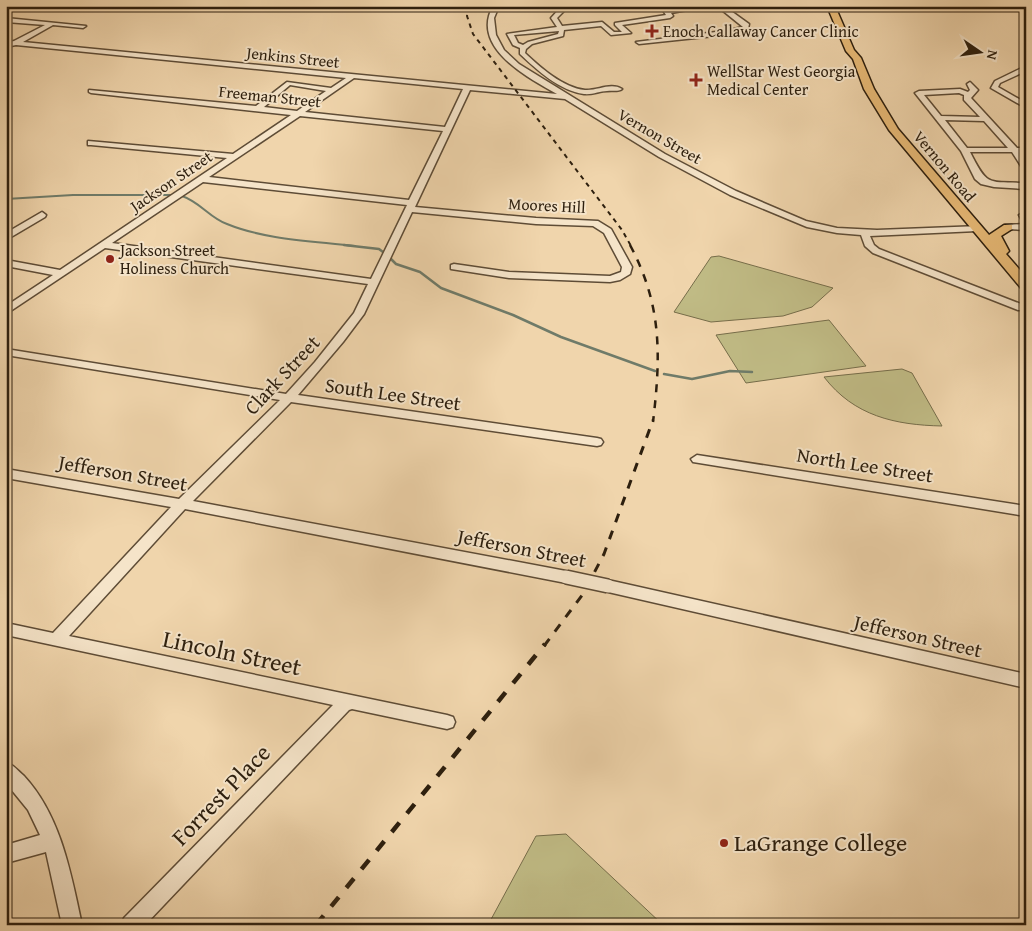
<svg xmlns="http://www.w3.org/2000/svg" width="1032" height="931" viewBox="0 0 1032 931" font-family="'Gentium Book Plus',serif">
<rect width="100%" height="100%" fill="#f0d5ac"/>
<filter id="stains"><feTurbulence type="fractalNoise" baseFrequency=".004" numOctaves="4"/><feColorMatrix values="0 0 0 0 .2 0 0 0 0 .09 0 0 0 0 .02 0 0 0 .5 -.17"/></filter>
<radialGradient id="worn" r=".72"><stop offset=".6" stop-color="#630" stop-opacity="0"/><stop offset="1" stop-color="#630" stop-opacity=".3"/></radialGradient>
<path fill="#c0bb85" stroke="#766d4a" d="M719 256 833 288 812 307 783 316 711 322 674 312 711 257Z
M829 320 866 366 746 383 716 335Z
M902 369 912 373 942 426C895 425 854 416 824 377Z
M566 834 663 925H488L536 836Z"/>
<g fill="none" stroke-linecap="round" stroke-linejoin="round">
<path stroke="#6f7b69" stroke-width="2" d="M182 196C200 202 210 218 227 224 266 240 314 241 355 246
M6 199 73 195H174"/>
<path stroke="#6f7b69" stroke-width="2.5" d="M344 245 379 249 383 252
M391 259 396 264 420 272 441 288 513 315 561 337 655 371
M664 374 692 379 730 371 752 372"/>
<g stroke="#5e4c36" stroke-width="3">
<path id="minor" d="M6 6H13L6 10Z
M493 6H499L494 18 496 35 504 50 519 64 665 154 736 191 806 221 837 228 877 230 980 226 982 228 977 231 870 236 874 245 879 249 1026 306V310H1018L873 253 865 246 861 235 837 233 807 227 730 195 659 157 565 99 470 90 415 207 536 218 598 221 611 229 632 267 630 274 620 280 610 282 509 278 451 269V265L454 264 509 272 610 276 621 272 622 267 604 233 593 226 536 224 412 212 364 314 343 342 298 395 597 438 601 439 603 442 601 445 597 446 291 402 193 501 566 571 571 573 573 577 571 581 566 583 185 509 69 636 447 715 453 717 455 722 453 727 447 729 352 709 349 710 145 925H121L124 918 333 705 6 635V623L53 633 171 507 6 478V469L179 499 280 400 6 355V349L286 394 315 362 354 313 368 284 105 248 6 314V306L53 275 6 266V260L60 270 227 158 91 145H88V141L233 154 291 115 91 93 89 92V90L256 106 287 82 331 88 346 78 16 45 6 47V43L14 41 45 25 6 22V18L86 26 83 28 53 25 23 42 557 94C529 78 470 48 493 6ZM354 78 463 89 445 127 305 112ZM290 85 326 91 297 111 264 107ZM300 116 443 131 409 200 209 177ZM203 182 407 205 371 279 112 243Z
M562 6H569L557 18 562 26 602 22 614 32H622L615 25V23L666 15 664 12 667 10 710 6 671 13 673 16 670 18 622 25 631 33 611 35 601 26 564 30 563 36 532 44 526 49 525 53C540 67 563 88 585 90 597 91 611 82 622 89 618 92 613 90 607 91 600 91 592 95 584 94 560 91 537 70 520 54V48L513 45 507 34 557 27 551 18ZM559 31 558 34 528 42 523 45 518 43 514 35Z
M717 6H724L749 24 748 29 724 35 639 44 636 42 724 31 743 27Z
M1026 66V71L1000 83 998 87 1026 103V108L991 88 995 81Z
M970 82 978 90 971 98 1017 148H1026V152H1021L1026 160V169H1023L1012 152H970C988 188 988 181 1026 183V189L994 187 981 184 975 179 961 151 915 93 919 91 960 89 968 92 970 90 967 84ZM959 93 964 95V100L980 117 941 116 924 95ZM945 120 984 121 1008 148H967Z
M1026 211V230L1005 229V225L1024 224 1019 215Z
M42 212 46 215 45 217 6 240V233Z
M697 455 1026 506V516L693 462 691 459Z
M608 580 1026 674V688L608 592 603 590 601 586 603 582Z
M6 762C14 765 18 771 24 776 61 816 71 874 82 925H62L46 852 6 863V845L40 835 28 810 6 783Z"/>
</g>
<g stroke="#2d1f0e" stroke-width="3">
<path id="major" d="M827 6H835L854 50 861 58 874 89 898 129 989 235 1004 225H1012V229L1001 236 1009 251 1006 254 1026 277V289L1021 288 889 130 864 89 853 59 846 51Z"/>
</g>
<use href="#minor" fill="#f5e4c9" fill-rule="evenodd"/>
<use href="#major" fill="#e8ba76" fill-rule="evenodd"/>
<path stroke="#2d1f0e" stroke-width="2" stroke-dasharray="4.5 4.5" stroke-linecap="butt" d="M468 6 467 16 473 34 622 230 631 246"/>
<path stroke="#2d1f0e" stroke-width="2.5" stroke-dasharray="8 8" stroke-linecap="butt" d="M630 245C662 305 661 355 653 422"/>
<path stroke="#2d1f0e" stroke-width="3" stroke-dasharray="9 9" stroke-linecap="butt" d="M544 646 583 594 604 554 653 420"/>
<path stroke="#2d1f0e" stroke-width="4.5" stroke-dasharray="12 12" stroke-linecap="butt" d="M316 925 545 644"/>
<g stroke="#5e4c36" stroke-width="16" stroke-linecap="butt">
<path id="minor-bridge" d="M566 577 608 586"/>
</g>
<use href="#minor-bridge" stroke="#f5e4c9" stroke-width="13"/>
</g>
<g fill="#8f2418" stroke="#f5e4c9" stroke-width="2">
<path d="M649.5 23.5h5v5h5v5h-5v5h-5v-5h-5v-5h5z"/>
<path d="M693.5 72.5h5v5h5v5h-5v5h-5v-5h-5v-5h5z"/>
<circle cx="110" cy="259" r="5"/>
<circle cx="724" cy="843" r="5"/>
</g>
<g text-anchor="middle" stroke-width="4" stroke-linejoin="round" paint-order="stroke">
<g font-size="16" fill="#2d1f0e" stroke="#f5e4c9" text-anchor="start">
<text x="663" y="37">Enoch Callaway Cancer Clinic</text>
<text x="707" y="77">WellStar West Georgia<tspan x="707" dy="18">Medical Center</tspan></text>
<text x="120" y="256">Jackson Street<tspan x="120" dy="18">Holiness Church</tspan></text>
</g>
<g font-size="16" fill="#2d1f0e" stroke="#f5e4c9">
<text transform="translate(293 57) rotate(6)" y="6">Jenkins Street</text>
<text transform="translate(270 96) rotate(6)" y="6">Freeman Street</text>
<text transform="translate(660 136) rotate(30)" y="6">Vernon Street</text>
<text transform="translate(945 166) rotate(50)" y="6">Vernon Road</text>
<text transform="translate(171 181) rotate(-34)" y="6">Jackson Street</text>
<text transform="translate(547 205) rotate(3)" y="6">Moores Hill</text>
</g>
<g font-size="20" fill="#2d1f0e" stroke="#f5e4c9">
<text transform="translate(282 375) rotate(-47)" y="7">Clark Street</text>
<text transform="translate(393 394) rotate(8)" y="7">South Lee Street</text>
<text transform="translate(865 465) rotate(9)" y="7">North Lee Street</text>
<text transform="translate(123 473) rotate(10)" y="7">Jefferson Street</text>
<text transform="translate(522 548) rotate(11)" y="7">Jefferson Street</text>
<text transform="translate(918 636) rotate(13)" y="7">Jefferson Street</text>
</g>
<g font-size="24" fill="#2d1f0e" stroke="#f5e4c9">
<text transform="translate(232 653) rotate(12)" y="8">Lincoln Street</text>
<text transform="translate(221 795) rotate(-46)" y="8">Forrest Place</text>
</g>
<g font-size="24" fill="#2d1f0e" stroke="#f5e4c9" text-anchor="start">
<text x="734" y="851">LaGrange College</text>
</g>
</g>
<rect width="1032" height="931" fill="none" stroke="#f0d5ac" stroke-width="25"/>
<rect x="8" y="8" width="1017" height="916" fill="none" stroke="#2d1f0e" stroke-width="2.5"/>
<rect x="12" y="12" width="1007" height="906" fill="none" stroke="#2d1f0e"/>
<g transform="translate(980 52) rotate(103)" stroke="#f5e4c9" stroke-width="4" paint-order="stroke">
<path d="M0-4L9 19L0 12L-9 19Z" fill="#2d1f0e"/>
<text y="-8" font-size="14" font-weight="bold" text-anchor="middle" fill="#2d1f0e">N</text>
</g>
<rect width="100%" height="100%" filter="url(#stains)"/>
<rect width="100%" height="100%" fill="url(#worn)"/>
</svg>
